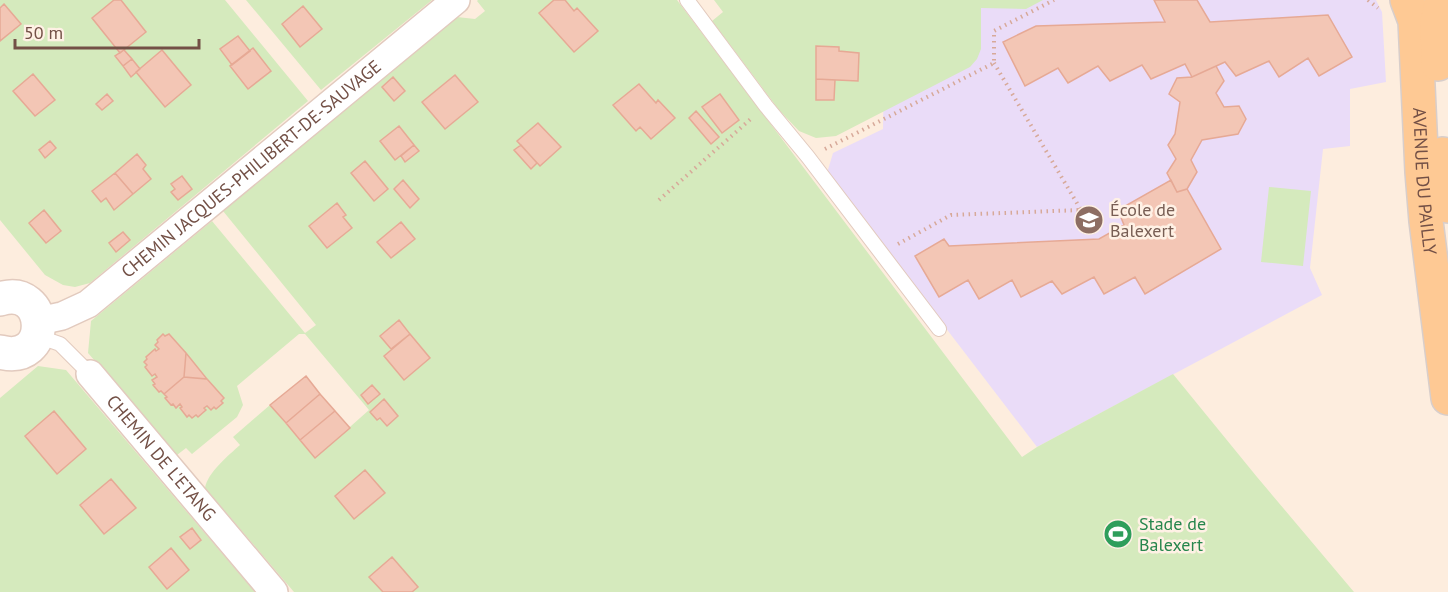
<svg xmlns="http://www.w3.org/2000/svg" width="1448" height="592" viewBox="0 0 1448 592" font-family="'PT Sans',sans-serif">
<rect width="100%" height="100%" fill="#fdedde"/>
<path fill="#eadcf8" d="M885 0H1376L1382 12 1386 82 1350 89V146L1323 149 1310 268 1322 295 1037 447 827 173 833 153 883 129Z"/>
<path fill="#d5eabd" d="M0 0H225L308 101 90 283 75 287 63 285 45 275 0 220Z
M246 0H432L321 90Z
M478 0H677L1022 457 1037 447 1173 374 1257 477 1354 592H294L205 488C208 472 228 456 240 445L233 437 270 405 315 458 369 410 305 334H299L237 386 243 405 237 417 192 454 186 448 177 455 88 353 91 321 212 221 305 333 316 325 223 211 457 17 475 19 485 11 477 1Z
M714 0H1043L1026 9 981 8V49L977 59 970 67 836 136 816 138 799 131 779 110 712 21 723 12Z
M1269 187 1311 191 1303 266 1261 262Z
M38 366 66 370 255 592H0V398Z"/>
<path fill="#f3c6b5" stroke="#e6a995" stroke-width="1.5" d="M114 0H121L146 32 120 53 92 18Z
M554 0H565L574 11 577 8 598 31 574 52 539 13Z
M1154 0H1197L1210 22 1328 15 1352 57 1319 76 1308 58 1279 77 1269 61 1236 76 1225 62 1192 77 1185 64 1151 79 1142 65 1110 81 1098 66 1068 83 1058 68 1025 86 1003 42 1036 26 1165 22Z
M4 4 21 24 0 41V8Z
M303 6 322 29 300 47 282 24Z
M238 36 250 51 232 65 220 49Z
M816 46 839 47V51L859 53 858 81 816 79Z
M253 48 271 71 248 89 230 66Z
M124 50 132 59 123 66 115 56Z
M162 50 191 85 165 107 136 72Z
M132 59 140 69 131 77 123 66Z
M1216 66 1224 81 1216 93 1224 107 1239 106 1246 119 1238 134 1202 140 1191 160 1197 172 1187 189 1177 192 1167 173 1176 159 1168 145 1175 134 1180 102 1169 94 1177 78 1192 77Z
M33 74 55 100 35 116 13 91Z
M455 75 478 102 445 129 422 102Z
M393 77 405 91 394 101 382 87Z
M816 79 835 80 834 100H816Z
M639 84 656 103 658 100 675 118 651 139 640 127 636 131 613 105Z
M107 94 113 101 102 110 96 104Z
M720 94 739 120 722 133 702 107Z
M696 111 719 137 711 144 689 118Z
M538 123 561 147 540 166 517 141Z
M399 126 414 145 395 160 380 141Z
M50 141 56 148 45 158 39 150Z
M414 145 419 151 405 162 401 156Z
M521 145 537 163 531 169 514 150Z
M137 154 146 165 143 169 151 179 133 194 115 173Z
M365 161 388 189 374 201 351 173Z
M115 173 133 194 114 210 106 198 101 202 92 191Z
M182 176 192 189 178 200 171 192 175 189 171 184Z
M403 180 419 199 410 208 394 189Z
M1171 180 1177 192 1187 189 1221 249 1145 294 1135 277 1104 294 1094 277 1062 294 1052 281 1021 297 1012 280 979 299 968 280 939 297 915 256 944 239 949 246 1099 239 1124 225 1118 210Z
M337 203 346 215 343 217 352 228 327 248 309 226Z
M44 210 61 231 46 243 29 223Z
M401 222 415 239 391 258 377 242Z
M123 232 130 240 116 252 109 243Z
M399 320 410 334 391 349 380 336Z
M163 334 165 336 169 334 186 353 184 377 164 394 161 391 159 392 153 385 155 384 152 380 157 377 155 374 152 376 145 367 147 365 144 362 147 359 146 357 155 349 156 351 159 349 155 345 158 342 157 340Z
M410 334 430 358 404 380 384 356Z
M186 353 207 379 184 377Z
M306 376 320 394 286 423 270 405Z
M184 377 207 379 224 398 221 401 223 403 216 409 214 407 211 410 207 406 204 408 206 410 198 417 196 415 192 418 189 415 187 417 180 408 182 407 180 404 176 408 173 404 171 405 165 398 167 397 164 394Z
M372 385 380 394 368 404 361 395Z
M320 394 335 411 300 440 286 423Z
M384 399 398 416 387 426 380 418 377 420 370 412Z
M54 411 86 449 57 474 25 436Z
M335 411 350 428 315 458 300 440Z
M365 470 385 493 354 519 335 496Z
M111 479 136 508 104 534 80 505Z
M192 528 201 540 190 549 180 537Z
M171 548 189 570 167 589 149 567Z
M392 557 418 587 412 592H383L369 577Z"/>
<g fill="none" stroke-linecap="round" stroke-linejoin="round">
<g stroke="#e2cabe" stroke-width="16">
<path id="service" d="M687 0 766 106 808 157 939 329
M37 336 60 344 90 374"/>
</g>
<g stroke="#e2cabe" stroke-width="30">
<g id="minor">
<path id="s1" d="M39 321 62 316 88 304 456 0"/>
<path id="s2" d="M90 374 274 592"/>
</g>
</g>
<g stroke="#e2cabe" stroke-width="36">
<path id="tertiary" d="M0 299C49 283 53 366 0 352"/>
</g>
<g stroke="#d8cecb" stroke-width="36">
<g id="primary">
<path id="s3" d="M1407 0 1415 21 1422 172 1426 221 1448 398"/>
<path d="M1438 64 1437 22 1442 0"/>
<path d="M1443 154 1448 206"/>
</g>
</g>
<path stroke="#d7a999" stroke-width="4" stroke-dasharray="1.5 4.5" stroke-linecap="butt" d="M1368 0 1378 8
M825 149 994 63V31L1054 0
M659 200 753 117
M898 244 951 215 1081 210 994 63"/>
<use href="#service" stroke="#fff" stroke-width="14"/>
<use href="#minor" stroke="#fff" stroke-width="27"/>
<use href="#tertiary" stroke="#fff" stroke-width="33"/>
<use href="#primary" stroke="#fec994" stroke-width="33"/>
</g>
<defs>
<g id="school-disc" transform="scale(1.5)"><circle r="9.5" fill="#8d6e63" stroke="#fff1e5"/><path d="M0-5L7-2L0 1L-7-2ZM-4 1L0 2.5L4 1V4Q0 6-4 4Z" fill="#fff"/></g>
<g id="stadium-disc" transform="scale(1.5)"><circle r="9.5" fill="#2e9e5b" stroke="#fff1e5"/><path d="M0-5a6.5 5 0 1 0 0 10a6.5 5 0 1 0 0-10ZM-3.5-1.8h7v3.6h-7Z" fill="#fff"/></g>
</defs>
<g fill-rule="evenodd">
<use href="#school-disc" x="1089" y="220"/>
<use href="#stadium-disc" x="1118" y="534"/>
</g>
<g text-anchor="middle" stroke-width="5" stroke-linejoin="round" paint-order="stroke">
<g font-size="18" fill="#735046" stroke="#fff1e5">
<text dy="6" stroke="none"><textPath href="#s1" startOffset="264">CHEMIN JACQUES-PHILIBERT-DE-SAUVAGE</textPath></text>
<text dy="6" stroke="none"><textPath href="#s3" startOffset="183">AVENUE DU PAILLY</textPath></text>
<text dy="6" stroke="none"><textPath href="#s2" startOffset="110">CHEMIN DE L'ETANG</textPath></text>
</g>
<g font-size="18" fill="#785e54" stroke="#fff1e5" text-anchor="start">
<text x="1110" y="216">École de<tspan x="1110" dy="21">Balexert</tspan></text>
</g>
<g font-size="18" fill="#27864d" stroke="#fff1e5" text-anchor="start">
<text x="1139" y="530">Stade de<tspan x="1139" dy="21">Balexert</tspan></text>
</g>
</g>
<path d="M15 39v9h184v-9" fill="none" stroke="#735046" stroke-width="3"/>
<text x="24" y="39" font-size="18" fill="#735046" stroke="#fff1e5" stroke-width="4.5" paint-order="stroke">50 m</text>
</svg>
